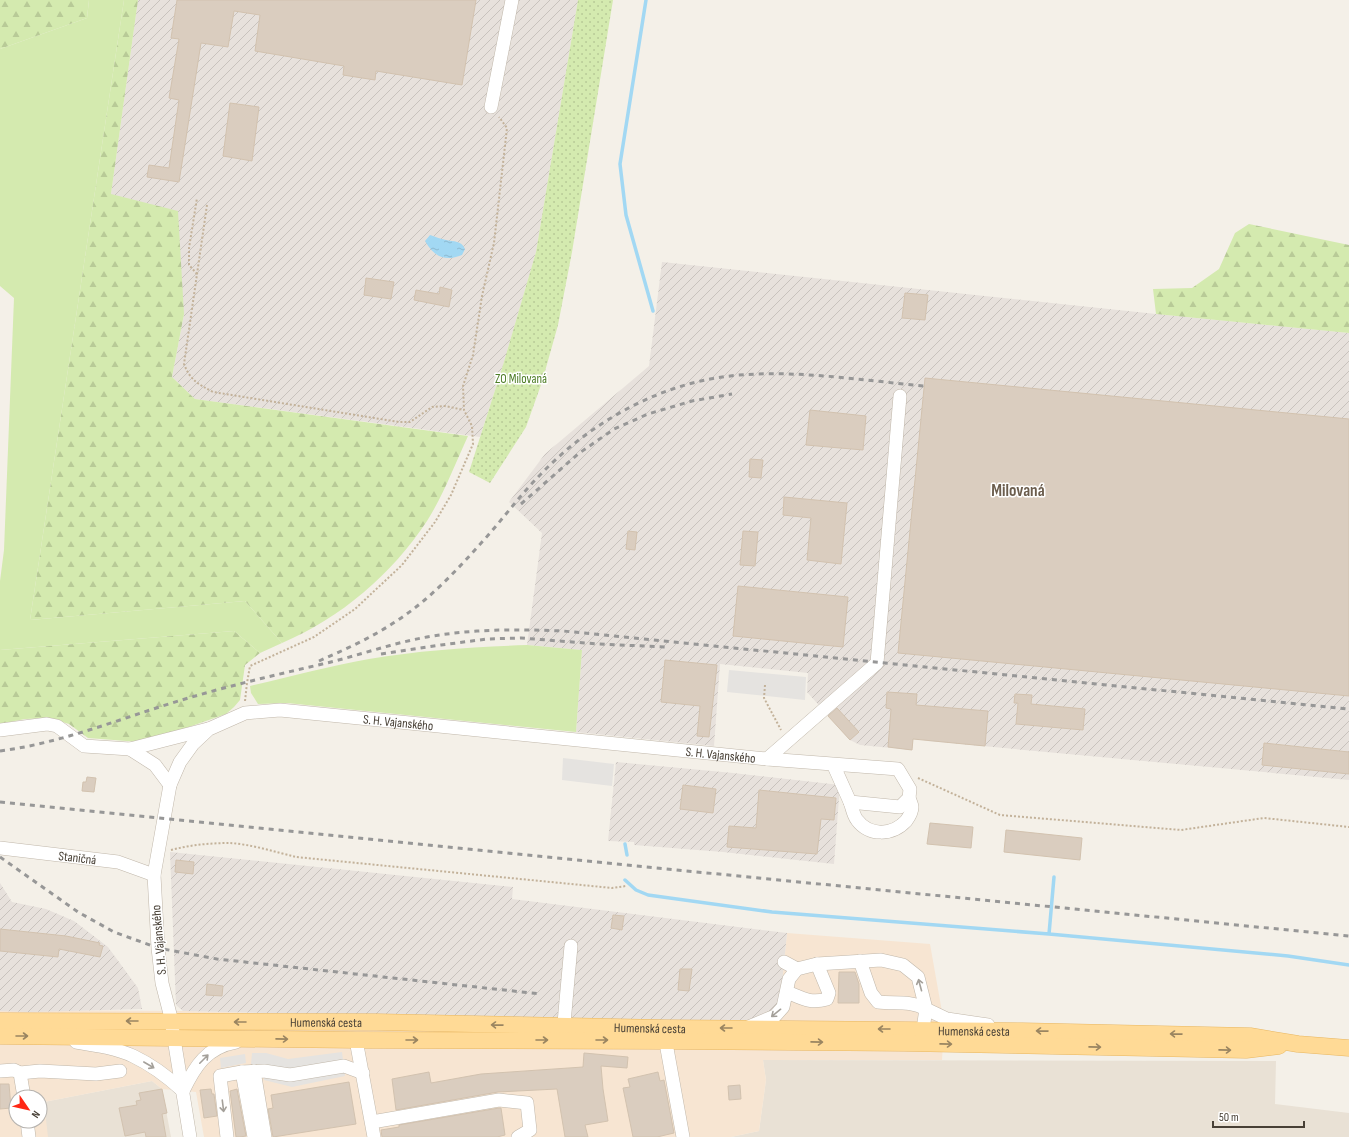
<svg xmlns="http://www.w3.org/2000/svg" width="1349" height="1137" viewBox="0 0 1349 1137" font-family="'Sofia Sans Condensed',sans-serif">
<defs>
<pattern id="industrial-furrows" width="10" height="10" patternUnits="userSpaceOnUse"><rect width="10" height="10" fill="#e7e1dc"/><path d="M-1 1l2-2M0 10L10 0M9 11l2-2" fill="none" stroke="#c8c2bd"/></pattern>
<pattern id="forest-firs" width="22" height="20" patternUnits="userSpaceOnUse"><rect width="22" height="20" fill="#d4eaaf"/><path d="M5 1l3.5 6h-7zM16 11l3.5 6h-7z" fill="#b8ca97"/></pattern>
<pattern id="park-dots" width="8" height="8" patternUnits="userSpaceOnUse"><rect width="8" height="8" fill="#d4eaaf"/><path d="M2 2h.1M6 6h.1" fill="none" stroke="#b8ca97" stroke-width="1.8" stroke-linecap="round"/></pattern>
<pattern id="water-ripples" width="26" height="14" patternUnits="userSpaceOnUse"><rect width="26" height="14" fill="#a2d8f3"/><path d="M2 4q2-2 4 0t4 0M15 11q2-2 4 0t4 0" fill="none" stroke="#8dbad1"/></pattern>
</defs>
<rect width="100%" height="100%" fill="#f4f0e8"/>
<path fill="#e9e1d5" d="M763 1060 1276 1061 1275 1104 1349 1113V1137H731L759 1131 766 1080Z
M152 1081 162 1089 171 1137H46H47L44 1102Z"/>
<path fill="#f7e5d2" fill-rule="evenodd" d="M787 933 930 944 944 1023 942 1060H763L766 1080 759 1131 731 1137H204L196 1092 162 1089 152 1081 44 1102 48 1137H0V1010L183 1011 662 1023 780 1003ZM16 1097H40V1121H16Z"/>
<path fill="url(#industrial-furrows)" d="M138 0H578L536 252 503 365 480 437 195 399 172 377 184 314 111 194Z
M662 262 1156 314 1349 333V780L928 741 929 729 914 727 912 750 860 745 850 740 807 692 808 673 720 664 714 746 576 732 582 650 527 645 542 533 509 502 545 454 649 366Z
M616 762 733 773 840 785 834 864 723 852 634 845V842L608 841Z
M170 852 513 887 512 899 787 933 780 1003 772 1011 750 1021 662 1023 183 1011 176 1005Z
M0 883 12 902 46 909 74 921 108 947 138 988 142 1009 29 1012 0 1011Z"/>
<path fill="#d4eaaf" d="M89 0H124L30 620 245 601 282 643 260 653 234 631 0 650V581L4 550 14 298 0 286V49L87 18Z
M527 645 582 650 576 732 287 703 258 704 251 693 250 686C289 677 329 666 369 659 421 650 474 647 527 645Z"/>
<path fill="url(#forest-firs)" d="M0 0H89L87 18 0 49Z
M124 0H138L111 194 178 211 184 314 172 377 195 399 468 436C455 464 444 494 427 521 392 574 341 618 282 643L245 601 30 620Z
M1249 224 1349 245V333L1156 314 1153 289 1192 288 1219 269 1235 233Z
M234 631 260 653 245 665 240 700 234 707 226 714 163 736 139 742 88 738 69 724 49 718 25 719 0 724V650Z"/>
<path fill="url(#park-dots)" d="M578 0H613L572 252 558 325 542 382 526 427 490 483 469 472 503 365 536 252Z"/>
<path fill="#e5e3e0" d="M729 670 806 677 805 700 727 692Z
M563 758 614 764 612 786 562 780Z
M342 1052 345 1076 292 1087 264 1080 265 1065 251 1064 252 1053H266L288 1059Z
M245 1054 246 1063 221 1068 220 1058Z"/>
<path fill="url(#water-ripples)" d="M430 235C436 237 441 239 446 240 454 242 461 240 465 249L462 255C445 262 434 257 425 241Z"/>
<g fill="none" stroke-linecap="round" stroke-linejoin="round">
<path stroke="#a2d8f3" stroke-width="3.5" d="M646 0 620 164 626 215 653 311
M625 844 627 855
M625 880 636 890 648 895 772 912 1049 934 1288 956 1349 965
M1049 934 1054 877"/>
</g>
<path fill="#dacdbf" stroke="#d2c2af" d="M177 0H476L462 85 376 71 375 80 343 75 344 66 255 51 260 15 234 11 228 47 201 43 179 182 147 177 149 165 169 168 179 100 169 98 179 39 171 38Z
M230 103 259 107 252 161 223 156Z
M366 278 394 282 391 299 364 295Z
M440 287 452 290 449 307 414 300 416 290 439 294Z
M905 293 928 295 925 320 902 318Z
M925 378 1349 419V696L898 653Z
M810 410 866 416 863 450 806 445Z
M750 459 763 460 761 478 749 477Z
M784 497 847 503 841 564 807 560 811 518 783 515Z
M628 531 637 532 635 550 626 549Z
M743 531 758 532 755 566 740 565Z
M738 586 848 597 843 647 733 636Z
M665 660 717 665 709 737 697 736 700 706 661 702Z
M887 692 917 694 916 705 988 711 985 746 913 739 912 750 888 747 891 709 886 708Z
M1015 694 1032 695 1031 704 1085 709 1083 730 1016 724 1018 703H1014Z
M837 708 859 732 850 740 828 716Z
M1264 743 1349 752V774L1262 765Z
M87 777 96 778 94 792 82 791 83 782H86Z
M683 785 716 789 713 813 680 809Z
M759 790 836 798 834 820 821 819 817 854 727 847 729 826 756 828Z
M930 823 973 827 971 848 927 844Z
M1006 830 1082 838 1080 860 1004 852Z
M176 860 194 862 193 874 175 872Z
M613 915 624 916 622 930 611 928Z
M0 929 66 936 100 943 99 945 103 946 100 957 59 949 58 957 0 951Z
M680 969H692L689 991 678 990Z
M839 972H855L859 984V1003H838Z
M207 984 223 986 222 996 206 995Z
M584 1053 628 1057 627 1068 601 1066 603 1089 608 1121 585 1125 588 1137H565L557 1089 498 1092 396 1110 392 1079 429 1072 431 1083 481 1074 583 1067Z
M658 1072 660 1081 664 1080 674 1133 657 1137H633L623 1088 630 1087 628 1079Z
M349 1082 356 1124 273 1137 268 1109 273 1108 271 1095Z
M0 1084H9L11 1108 0 1109Z
M740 1085 741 1099 729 1100 728 1086Z
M162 1089 167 1113 162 1114 166 1137H146L145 1132 125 1136 119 1108 137 1105 136 1101 141 1100 139 1093Z
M211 1089 212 1094H214L217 1116 204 1118 200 1090Z
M237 1089 246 1136 240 1137H236L230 1091Z
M499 1108H501L505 1135 497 1137H382L381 1130 399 1127V1125Z"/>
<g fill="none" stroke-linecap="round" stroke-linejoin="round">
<g stroke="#c0b7aa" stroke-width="14">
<g id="minor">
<path d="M491 107 512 0"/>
<path d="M0 730 47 724 57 726 84 746 130 749 208 729"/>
<path d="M130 749 155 765 170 785"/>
<path d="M767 759 877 663 900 396"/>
<path d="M850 802C852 807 853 815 857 820 869 836 892 836 906 821 909 817 912 813 912 807 912 805 910 801 909 798"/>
<path id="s1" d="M0 848 118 862 154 875"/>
<path d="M860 961 871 993 878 1002C895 1004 910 1000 926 1009L923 1029 916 1035"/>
<path d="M784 962 797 969"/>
<path d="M787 992C802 998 810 1004 827 999L829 993 817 964"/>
<path d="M746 1028 775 1016 783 1007 789 979 797 969 817 964 881 960 903 965 918 977 926 1009 947 1019 988 1025"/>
<path d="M664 1032 683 1137"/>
<path d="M563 1034 571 946"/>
<path d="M356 1040 374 1137"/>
<path d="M76 1042C95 1045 116 1048 133 1056 152 1065 168 1077 183 1091"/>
<path d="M0 1071 14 1070 20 1073 24 1097"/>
<path d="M254 1071 265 1137"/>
<path d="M242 1072 254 1137"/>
<path d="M20 1073 40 1071 96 1074 120 1071"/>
<path d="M183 1091C195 1066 207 1047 236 1042"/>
<path d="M27 1121 29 1137"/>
<path d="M372 1122 499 1100 527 1103 530 1130 518 1137"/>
<path id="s2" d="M190 1137 170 1014 162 983 158 948 154 875 170 785 180 762 193 744 209 729 245 713 280 710 767 759 898 769 910 789 909 798 900 807 850 802 833 764"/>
<path d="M227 1137 220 1076 242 1072 264 1071 290 1075 344 1066 363 1073"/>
</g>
</g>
<g stroke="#e8b762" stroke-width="17">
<g id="major">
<path id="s3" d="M0 1021 377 1022 664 1028 1022 1031 1250 1036 1298 1044 1349 1048"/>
<path d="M0 1036 356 1040 666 1041 905 1043 1246 1050 1279 1046"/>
</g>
</g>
<path stroke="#c3b29a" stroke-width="2" stroke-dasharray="2 2" stroke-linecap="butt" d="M207 205 184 364C190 380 198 384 213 392L399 422H410L432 407 445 406 464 410
M197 274 189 265V248L197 198
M765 685 764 698 781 730
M245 701 247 683 250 666 314 637 355 609 402 565 435 522 451 495 473 444 472 426 464 410 463 386 473 355 482 296 494 243 507 128 499 117
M918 778 1000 815 1181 830 1264 818 1349 827
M171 850C190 845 210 843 229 843 250 844 276 852 296 857L612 888 626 886"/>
<use href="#minor" stroke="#fff" stroke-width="13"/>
<use href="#major" stroke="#ffda96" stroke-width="16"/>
<path stroke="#979797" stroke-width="3" stroke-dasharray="5 5" stroke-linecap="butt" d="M521 504 578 454 614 429 648 414 692 401 732 394
M381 654 441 645 487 639 521 638 598 644 666 647
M319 661C346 649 373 637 398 620 430 599 457 570 483 541 503 519 520 495 541 474 587 426 650 389 716 378 781 367 858 380 924 386
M0 751C60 743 114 721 172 703 223 687 275 675 327 663 360 655 393 643 427 637 472 629 517 629 563 631L1349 709
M0 802 616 864 1349 936
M0 857 78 912 114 932 158 948 217 959 541 994"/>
</g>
<defs><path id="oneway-shaft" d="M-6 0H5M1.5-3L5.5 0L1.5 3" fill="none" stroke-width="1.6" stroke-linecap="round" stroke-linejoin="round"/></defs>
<g stroke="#a4a09a">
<use href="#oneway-shaft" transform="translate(920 985) rotate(-105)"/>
<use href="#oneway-shaft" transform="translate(776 1013) rotate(141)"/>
<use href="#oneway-shaft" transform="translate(204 1059) rotate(-45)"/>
<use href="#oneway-shaft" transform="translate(149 1065) rotate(30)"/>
<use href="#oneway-shaft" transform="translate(223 1106) rotate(83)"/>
</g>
<g stroke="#9a8561">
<use href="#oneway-shaft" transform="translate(132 1021) rotate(180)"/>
<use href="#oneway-shaft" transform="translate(240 1022) rotate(-180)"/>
<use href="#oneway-shaft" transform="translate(497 1025) rotate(-179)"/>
<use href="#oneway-shaft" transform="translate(726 1028) rotate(-180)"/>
<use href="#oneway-shaft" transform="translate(884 1029) rotate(-180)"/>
<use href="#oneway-shaft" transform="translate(1042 1031) rotate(-179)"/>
<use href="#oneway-shaft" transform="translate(1176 1034) rotate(-179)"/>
<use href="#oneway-shaft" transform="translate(22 1036)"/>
<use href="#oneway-shaft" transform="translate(282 1039) rotate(1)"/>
<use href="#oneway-shaft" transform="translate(412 1040)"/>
<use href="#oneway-shaft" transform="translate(542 1040)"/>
<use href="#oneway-shaft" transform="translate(602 1040)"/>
<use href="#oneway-shaft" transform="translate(817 1042) rotate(1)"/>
<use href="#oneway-shaft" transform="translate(946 1044) rotate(1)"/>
<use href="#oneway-shaft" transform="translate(1095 1047) rotate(1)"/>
<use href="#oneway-shaft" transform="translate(1225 1050) rotate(1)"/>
</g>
<g text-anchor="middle" stroke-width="3" stroke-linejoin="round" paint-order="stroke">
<g font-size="13" fill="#4d7d26" stroke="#fff">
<text x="521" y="383">ZO Milovaná</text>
</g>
<g font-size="13" fill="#484036" stroke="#fff">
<text dy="5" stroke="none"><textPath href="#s2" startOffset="619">S. H. Vajanského</textPath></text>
<text dy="5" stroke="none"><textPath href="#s2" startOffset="943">S. H. Vajanského</textPath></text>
<text dy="5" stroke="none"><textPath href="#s1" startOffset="78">Staničná</textPath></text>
<text transform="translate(158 940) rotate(-95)" y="5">S. H. Vajanského</text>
<text dy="5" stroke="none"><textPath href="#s3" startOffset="326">Humenská cesta</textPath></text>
<text dy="5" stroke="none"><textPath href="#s3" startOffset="650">Humenská cesta</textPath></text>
<text dy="5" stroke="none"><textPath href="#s3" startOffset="974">Humenská cesta</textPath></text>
</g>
<g font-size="17" font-weight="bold" fill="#6b5d4d" stroke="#fff">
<text x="1018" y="496">Milovaná</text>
</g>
</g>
<g transform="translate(28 1109) rotate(124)"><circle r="19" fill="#ffffff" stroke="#b6b3af"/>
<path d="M0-3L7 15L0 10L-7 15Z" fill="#ff2714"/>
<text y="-6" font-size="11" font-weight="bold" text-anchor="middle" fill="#484036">N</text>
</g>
<path d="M1213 1121v6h91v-6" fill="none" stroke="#484036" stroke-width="2"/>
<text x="1219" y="1121" font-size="12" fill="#484036" stroke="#ffffff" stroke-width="3" paint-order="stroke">50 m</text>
</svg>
